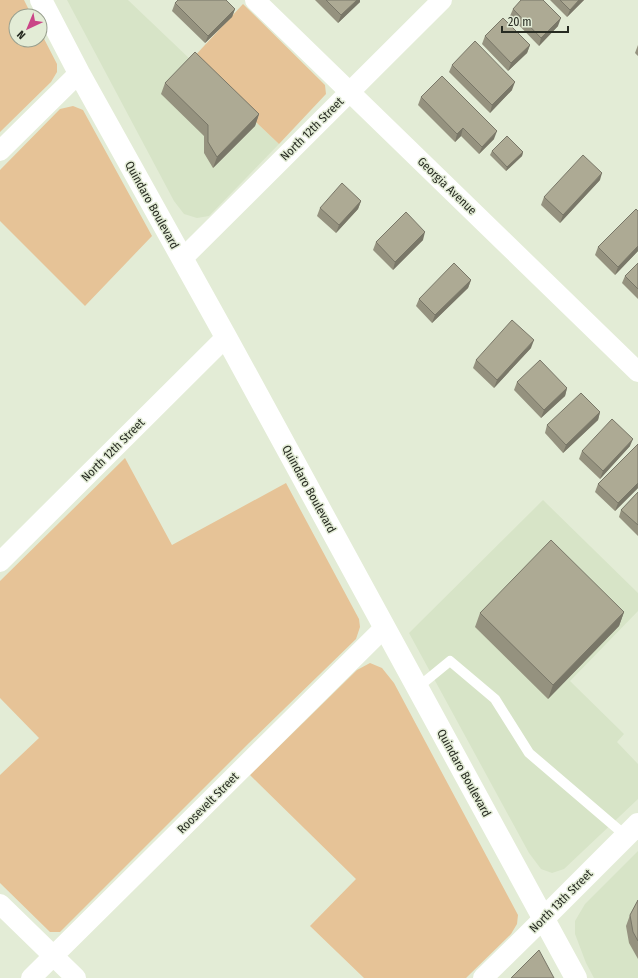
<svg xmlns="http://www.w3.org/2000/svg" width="638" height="978" viewBox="0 0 638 978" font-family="'Fira Sans Condensed',sans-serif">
<rect width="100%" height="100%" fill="#e3ecd6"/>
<path fill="#d7e4c7" d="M67 0H128L279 144 209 216 197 218 184 214 174 201Z
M543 500 638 593V611L570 681 624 734 617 742 638 764V799L564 869 552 873 541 869 529 853 409 633Z
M638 851V978H594L586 963 575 934V921L585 904Z"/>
<path fill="#e6c397" d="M0 0H24L32 16H16V40H40V31L57 64V72L51 82 0 132Z
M243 4 325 85 326 94 279 144 191 60Z
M73 106 83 110 152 236 85 306 0 221V170L60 109Z
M125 458 172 545 286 483 359 619 360 627 356 639 249 743 60 932H50L0 883V775L39 738 0 698V581Z
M370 663 382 668 394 683 518 915 517 924 511 934 466 978H364L310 926 356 879 250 775 357 670Z"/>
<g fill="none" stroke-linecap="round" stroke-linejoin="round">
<path stroke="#fff" stroke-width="10" d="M417 688 450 661 495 699 529 753 626 836"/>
<path stroke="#fff" stroke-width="20" d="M255 0 638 372
M0 151 79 73
M182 259 442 0
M0 562 226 337
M0 904 76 978
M31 978 384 628
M483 978 544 918"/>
<path stroke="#fff" stroke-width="22" d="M544 918 638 824"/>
<path stroke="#fff" stroke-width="22" d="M41 0 79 73 226 337 576 978"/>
</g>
<path fill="#95927f" d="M315 0H360V2L338 23Z
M550 0H584L567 17Z
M175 3 235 9 232 17 205 43 172 11Z
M513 9 558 26 539 46 510 16Z
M485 36 530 45 527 53 508 71 482 44Z
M638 45V56L635 53Z
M452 65 512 90 490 113 449 72Z
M165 83 259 114 255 126 213 168 204 153V136L161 94Z
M421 97 494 139 479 154 461 136 455 142 418 105Z
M492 151 523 152 522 156 506 171 490 155Z
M600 180 560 223 541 205 544 197Z
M361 201 358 209 336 233 317 216 320 208Z
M638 211V251L615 275 595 255 598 247Z
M423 240 393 270 373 250 376 242Z
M638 263V299L622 283 625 276Z
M471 280 468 288 432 323 416 306 419 299Z
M531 348 494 388 473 368 476 360Z
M517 382 567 388 565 396 541 418 514 390Z
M600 412 598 420 563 453 545 433 547 425Z
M638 444V488L615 511 595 492 598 484Z
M630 446 600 479 579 459 582 451Z
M638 492V536L619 517 621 510Z
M624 612 619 626 548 699 475 627 480 613Z
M638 900V959L629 943 626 926 630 915Z"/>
<path fill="#797768" d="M357 0H360V2L338 23 341 15Z
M579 0H584L567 17 570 10Z
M235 9 232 17 205 43 208 36Z
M561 18 558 26 539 46 541 38Z
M530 45 527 53 508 71 511 63Z
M515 82 512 90 490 113 492 105Z
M259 114 255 126 213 168 217 157Z
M463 128 461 136 455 142 457 134Z
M497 131 494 139 479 154 482 147Z
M523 152 522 156 506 171 507 167Z
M602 173 600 180 560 223 563 215Z
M361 201 358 209 336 233 339 225Z
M425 232 423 240 393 270 395 262Z
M638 246V251L615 275 618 267Z
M471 280 468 288 432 323 435 315Z
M534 340 531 348 494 388 497 380Z
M567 388 565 396 541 418 544 410Z
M600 412 598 420 563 453 566 445Z
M633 439 630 446 600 479 603 471Z
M638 483V488L615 511 618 503Z
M624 612 619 626 548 699 553 685Z"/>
<path fill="#adaa94" stroke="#797768" d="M178 0H226L235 9 208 36 175 3Z
M326 0H357L341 15Z
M521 0H543L561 18 541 38 513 9Z
M560 0H579L570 10Z
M503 18 530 45 511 63 485 36Z
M475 41 515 82 492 105 452 65Z
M195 52 259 114 217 157 208 142V125L165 83Z
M442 76 497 131 482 147 463 128 457 134 421 97Z
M507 136 523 152 507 167 492 151Z
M583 155 602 173 563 215 544 197Z
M342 183 361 201 339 225 320 208Z
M636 209 638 211V246L618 267 598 247Z
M406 212 425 232 395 262 376 242Z
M454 263 471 280 435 315 419 299Z
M638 263V289L625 276Z
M512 320 534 340 497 380 476 360Z
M540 360 567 388 544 410 517 382Z
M581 393 600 412 566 445 547 425Z
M612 419 633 439 603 471 582 451Z
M638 444V483L618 503 598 484Z
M638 492V525L621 510Z
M551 540 624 612 553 685 480 613Z
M638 900V941L633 932 630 915Z
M539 950 554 978H511Z"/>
<g text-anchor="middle" stroke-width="3" stroke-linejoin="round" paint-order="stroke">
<g font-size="12" fill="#272b22" stroke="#e3ecd6">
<text transform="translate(312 129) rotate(-45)" y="4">North 12th Street</text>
<text transform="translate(447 186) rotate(44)" y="4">Georgia Avenue</text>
<text transform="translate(152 205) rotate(61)" y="4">Quindaro Boulevard</text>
<text transform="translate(113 450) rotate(-45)" y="4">North 12th Street</text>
<text transform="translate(309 489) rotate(61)" y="4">Quindaro Boulevard</text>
<text transform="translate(464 773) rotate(61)" y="4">Quindaro Boulevard</text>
<text transform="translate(208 803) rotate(-45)" y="4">Roosevelt Street</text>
<text transform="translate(561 901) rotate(-45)" y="4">North 13th Street</text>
</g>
</g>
<g transform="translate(28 28) rotate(224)"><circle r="19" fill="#e3ecd6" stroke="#989f8e"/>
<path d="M0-3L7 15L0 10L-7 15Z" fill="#ca4587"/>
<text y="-6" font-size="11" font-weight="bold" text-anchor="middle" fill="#272b22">N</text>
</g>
<path d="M502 26v6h66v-6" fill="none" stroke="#272b22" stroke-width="2"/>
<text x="508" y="26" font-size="12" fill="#272b22" stroke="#e3ecd6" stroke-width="3" paint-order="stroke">20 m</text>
</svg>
